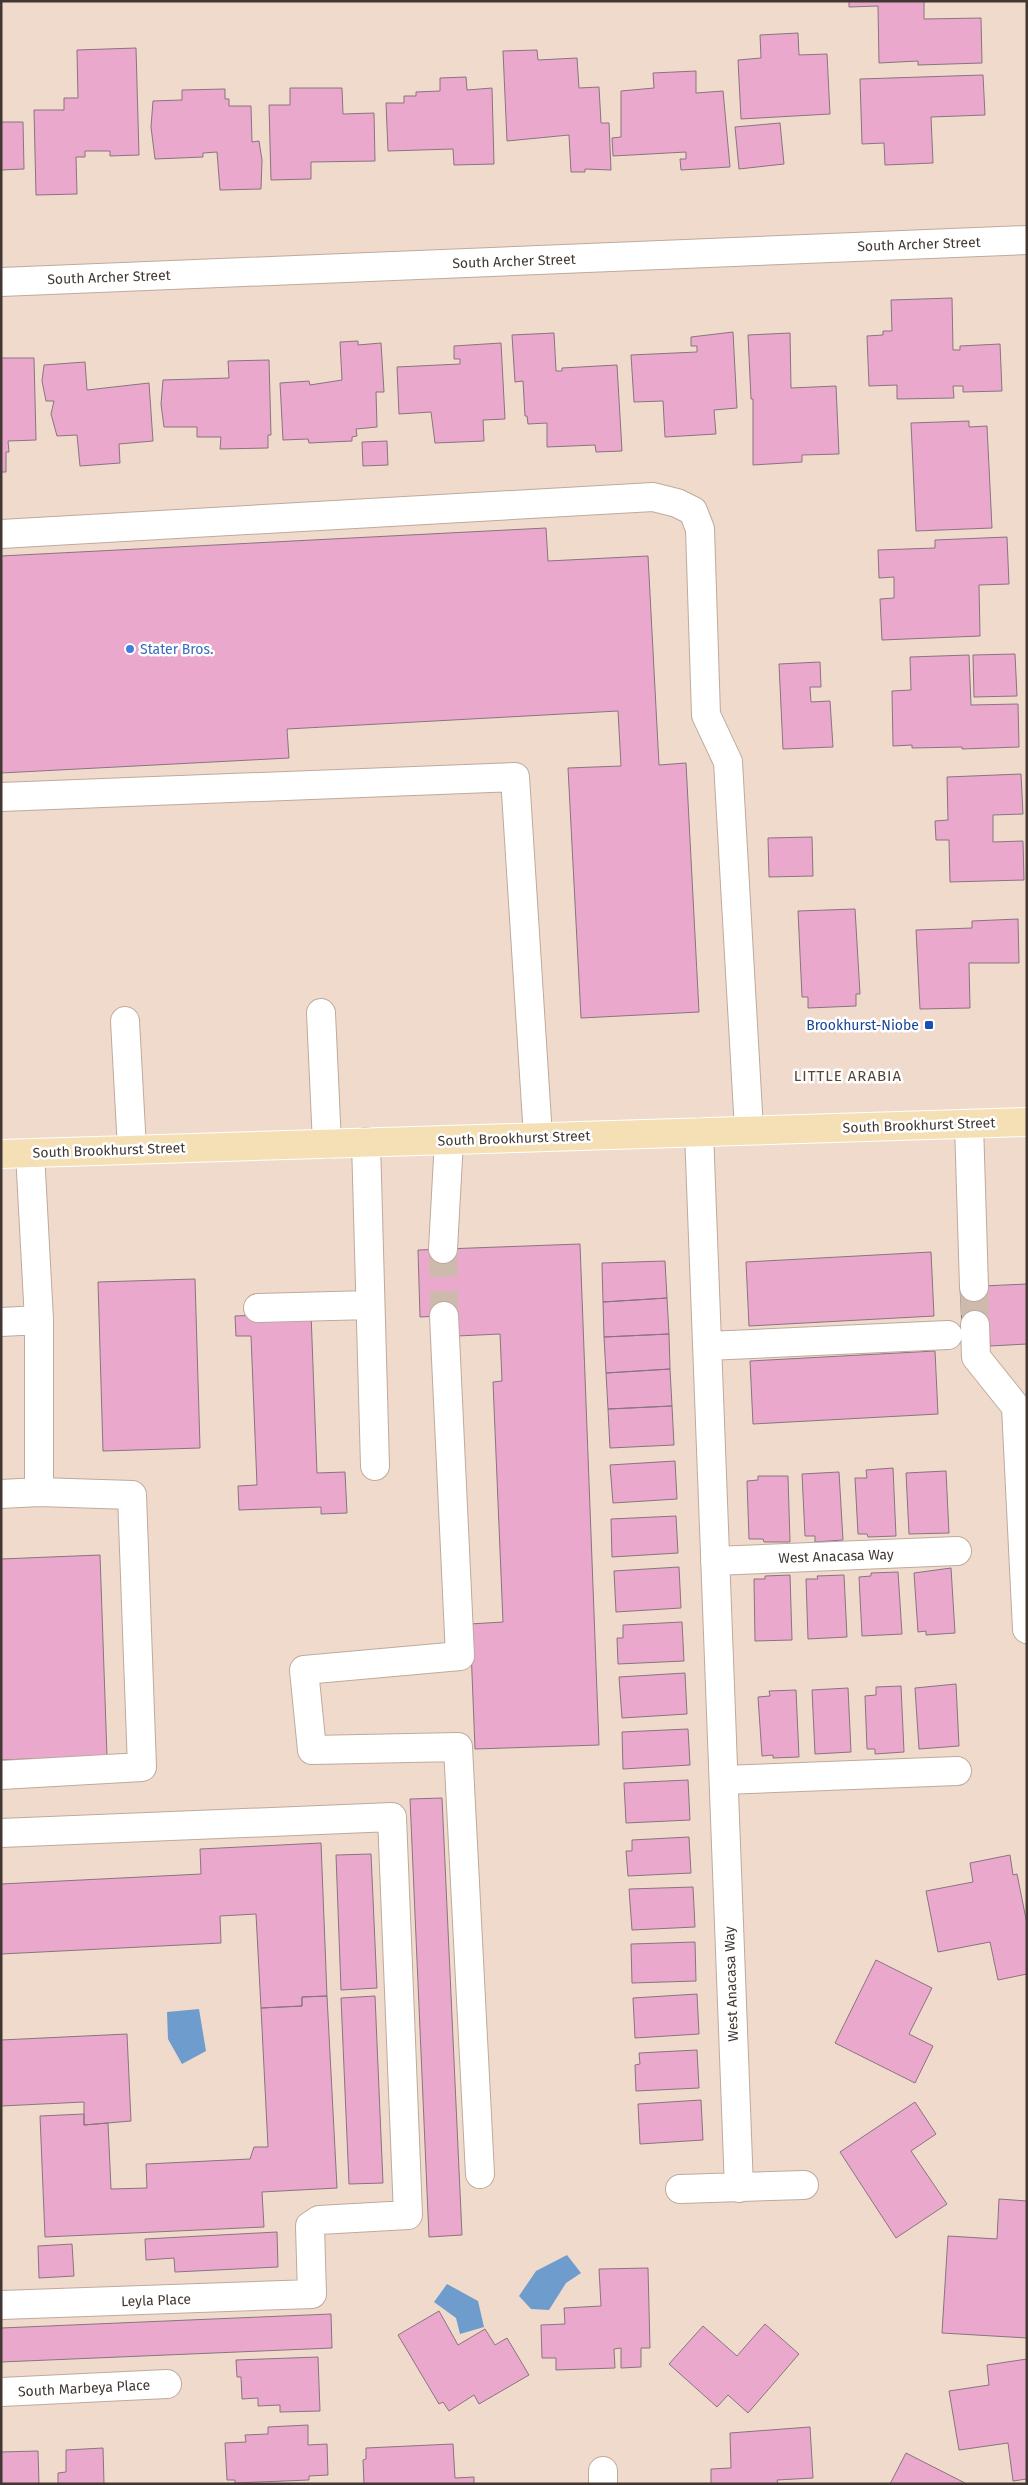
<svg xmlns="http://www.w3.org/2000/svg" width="1028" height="2485" viewBox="0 0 1028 2485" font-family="'Fira Sans',sans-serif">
<rect width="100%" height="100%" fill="#f0dacc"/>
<path fill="#6e9ccd" d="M199 2009 206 2051 182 2064 168 2039 167 2012Z
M567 2255 581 2273 566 2283 549 2310 531 2309 519 2296 536 2271Z
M447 2284 478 2301 484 2327 460 2334 456 2318 434 2302Z"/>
<path fill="#eaa9cc" stroke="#89747f" d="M849 1H924V19L981 18 982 63 918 65V61L879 63 878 6 849 7Z
M798 33 799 55 827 54 830 114 741 119 738 60 761 58 760 35Z
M136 48 139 155 110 156V151H85V157H76L77 194 36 195 34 110H64V98H78L77 50Z
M537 50 538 60 577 58 579 88 599 87 601 123H609L611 170 585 169V172H571L569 135 507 141 503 51Z
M696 71V93L723 91 730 167 681 170 680 159H686V152L613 156 612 138 621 137V91L654 88 653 73Z
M983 75 985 115 931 117 933 163 885 165 884 143 862 144 860 79Z
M466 77 467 90 492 88 494 164 454 165 453 149 388 151 386 103H404V96H416V92L440 91V78Z
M290 88H342L343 114 374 113 375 161 311 162V179L271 180 269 105H290Z
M225 89V99H229V106H251L252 142 259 141 262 160 261 189 220 190 217 152 203 153V157L155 159 151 127 153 101 182 100V90Z
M1 122H23L24 169 1 170Z
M780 123 784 164 739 169 735 127Z
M952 298 953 350H960V346L1000 344 1002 391 963 392V386H953L954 398 897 399V385L869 386 867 336 883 335V331H892L891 300Z
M733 332 737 408 714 410 716 434 665 437 663 401 634 402 631 355 697 352V346H691V337Z
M554 333 556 371H562V368L617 365 622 451 596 452 595 445 547 447V423L528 424 527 416H525L523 381 515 382 512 335Z
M790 333 791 388 836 386 839 454 802 455V462L753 465V399H751L748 335Z
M358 341V345L381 343 384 392H376L377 427 356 429 357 436 352 437V441L309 443 308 439 283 440 280 383 309 381 310 385 342 380 340 342Z
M501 343 505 419 483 420 484 441 435 443 431 412 399 414 397 367 460 364V359H454V346Z
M1 358H34L36 440 8 441 9 452H6V472H1Z
M269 360 271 435H268V448L220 449 221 437H197V427H164L161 404 163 380 229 378 228 361Z
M85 362 87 390 149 383 153 441 119 444 120 463 80 466 77 435 57 436 51 414 54 401H46L42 381 44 365Z
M969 421V427L987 426 992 528 916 531 911 423Z
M387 441 388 465 363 466 362 442Z
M546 528 548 561 648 556 659 765 686 763 699 1012 581 1018 568 768 621 766 618 711 287 729 289 758 1 773V556Z
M1007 537 1009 584 979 585 980 636 882 640 880 599 894 598V577L879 578 878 550 935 548V540Z
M1015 654 1017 696 974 697 973 655Z
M969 655 971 705 1018 704 1019 747 962 749V747L912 748V745L893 746 892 691 911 690 910 657Z
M820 662 821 687H810L811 702 830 701 833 747 783 749 779 664Z
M1021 774 1023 814 993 815V842L1023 841 1024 880 950 882 949 840H936L935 821 948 820 947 777Z
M812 837 813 876 769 877 768 838Z
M855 909 860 994H856V1006L808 1008V997H802L798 911Z
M1018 919 1019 963H969L970 1008 920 1009 916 930 972 928V921Z
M580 1244 599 1745 475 1749 470 1624 503 1622 493 1382 502 1381 500 1334 457 1336V1315L420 1317 418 1250Z
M931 1252 934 1316 749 1326 746 1262Z
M665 1261 667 1298 603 1302 602 1263Z
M195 1279 200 1448 103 1451 98 1282Z
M1027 1284V1344L990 1346 989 1324 962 1326 960 1287Z
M667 1298 669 1334 604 1337 603 1302Z
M311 1313 317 1473 345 1472 347 1513 321 1514V1507L239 1510 238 1486 257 1485 251 1336H236L235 1316Z
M669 1334 670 1369 606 1373 604 1337Z
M935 1351 938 1414 753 1424 750 1361Z
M670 1369 672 1406 608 1409 606 1373Z
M672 1406 674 1445 610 1448 608 1409Z
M675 1461 677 1499 613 1503 610 1465Z
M893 1468 896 1536 868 1537 867 1534H858L855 1478H867L866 1470Z
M946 1471 949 1533 909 1534 906 1473Z
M839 1472 843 1540 815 1542V1536H805L802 1474Z
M758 1476H788L790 1542H764L763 1539H749L747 1481 758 1480Z
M676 1516 678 1553 612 1557 611 1519Z
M100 1555 107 1756 1 1760V1559Z
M679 1567 681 1608 616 1612 614 1571Z
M951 1568 955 1633 926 1635V1631L918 1632 914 1573Z
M898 1572 902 1634 862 1636 859 1577 871 1576V1573Z
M790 1575 792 1640 755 1641 754 1579H765V1576Z
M844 1575 847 1637 808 1639 806 1579H818L817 1576Z
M682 1622 684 1661 618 1664 617 1638H623V1625Z
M685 1673 687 1714 622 1718 619 1677Z
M956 1684 959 1746 919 1749 915 1688Z
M901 1686 904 1752 875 1754V1749H867L865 1696 876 1695V1687Z
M848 1688 851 1752 815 1754 812 1690Z
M796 1690 799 1757 773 1758V1755L762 1756 758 1697 770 1696 769 1691Z
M688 1729 690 1765 623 1769 622 1732Z
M688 1780 690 1820 626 1823 624 1783Z
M442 1798 462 2235 429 2237 410 1799Z
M689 1837 691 1873 628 1876 626 1851H632V1840Z
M321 1843 327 1996 302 1997V2006L261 2008 256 1914 220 1916 221 1943 1 1954V1884L201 1874 200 1849Z
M371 1854 377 1988 341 1990 336 1855Z
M1010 1855 1013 1875 1017 1874 1027 1924V1974L998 1980 990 1942 938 1952 926 1891 973 1882 970 1863Z
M693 1887 695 1927 632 1930 629 1889Z
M695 1942 696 1981 632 1983 631 1944Z
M876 1960 932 1988 909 2034 933 2046 915 2083 835 2043Z
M697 1994 699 2034 635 2038 633 1998Z
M327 1996 337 2188 262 2192 264 2227 45 2237 40 2116 84 2114V2125L108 2123 111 2189 147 2188 146 2164 250 2159 254 2147H268L261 2008 302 2006V1997Z
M375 1996 383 2183 349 2184 341 1998Z
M127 2034 131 2121 84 2125V2102L1 2106V2040Z
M697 2050 699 2088 636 2091 635 2065 640 2064 639 2053Z
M701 2100 703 2140 640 2144 638 2104Z
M915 2102 936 2134 911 2151 947 2204 896 2238 840 2152Z
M999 2199 1027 2201V2338L942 2333 948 2236 997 2239Z
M277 2232 278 2267 175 2272 174 2258 146 2260 145 2239Z
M72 2244 74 2276 39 2278 38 2246Z
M648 2268 650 2348H641V2367L621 2368V2348L614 2349 615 2368 556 2370V2358H542L541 2325 565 2324 564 2308 601 2306 599 2269Z
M439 2311 458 2345 485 2329 495 2345 507 2338 529 2375 479 2404 474 2395 449 2411 443 2402 439 2404 398 2335Z
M331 2314 332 2348 1 2362V2328Z
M765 2324 799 2354 748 2413 728 2395 717 2407 669 2364 703 2326 737 2356Z
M318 2357 320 2411 280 2412V2405L258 2406V2398L242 2399 241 2377H237L236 2360Z
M1027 2359V2479L1013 2481 1008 2443 959 2450 949 2391 989 2385 987 2365Z
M308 2425V2445L327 2444 328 2475 309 2476V2480L235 2483V2480H227L225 2443 246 2442 245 2435 268 2434V2427Z
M810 2427 813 2478 777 2480 778 2484H711V2469L731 2468 730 2433Z
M453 2444 455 2478 474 2477V2484H364L363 2460 366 2459V2448Z
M103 2448 104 2484H58V2473L66 2472V2450Z
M38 2451 39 2484H1V2452Z
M906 2453 965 2483V2484H890Z"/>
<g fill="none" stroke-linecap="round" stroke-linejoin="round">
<path stroke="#cdbaad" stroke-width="28" stroke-dasharray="28 14" stroke-linecap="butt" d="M443 1249 444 1316
M974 1287 975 1325"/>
<g stroke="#beaa9c" stroke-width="30">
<path id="minor" d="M1 282 1027 240
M1 534 653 497 677 503 693 511 700 529 706 715 728 762 749 1130
M1 797 515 777 538 1137
M321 1013 327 1144
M125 1021 132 1149
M969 1124 974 1287
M699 1132 739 2188
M366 1142 375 1466
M443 1249 449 1140
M258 1308 370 1305
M444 1316 460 1656 304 1670 312 1750 458 1747 480 2174
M1 1322 39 1320 30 1153
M975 1325 976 1357 1016 1407 1027 1629
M707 1346 948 1335
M1 1494 39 1492
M715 1561 957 1551
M1 1775 142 1767 132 1495 39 1492V1320
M724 1780 957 1771
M1 1833 392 1817 408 2215 319 2220 310 2226 312 2294 1 2305
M680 2189 804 2185
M1 2392 167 2384
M603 2471V2484"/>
</g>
<g stroke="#fff" stroke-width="30">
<path id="major" d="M1 1154 1027 1122"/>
</g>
<use href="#minor" stroke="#fff" stroke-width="28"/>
<use href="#major" stroke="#f5e0b5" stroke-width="28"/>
</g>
<circle fill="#3f7fe0" stroke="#fff" stroke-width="2" cx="130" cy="649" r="5"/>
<rect fill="#1a4fb4" stroke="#fff" stroke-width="2" x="924" y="1020" width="10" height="10" rx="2.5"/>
<g text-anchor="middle" stroke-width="5" stroke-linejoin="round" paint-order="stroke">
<g font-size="14" fill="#413833" stroke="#fff">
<text transform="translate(919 244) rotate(-2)" y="5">South Archer Street</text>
<text transform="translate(514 261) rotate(-2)" y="5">South Archer Street</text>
<text transform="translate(109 277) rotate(-2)" y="5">South Archer Street</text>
<text transform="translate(919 1125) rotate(-2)" y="5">South Brookhurst Street</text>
<text transform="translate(514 1138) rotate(-2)" y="5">South Brookhurst Street</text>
<text transform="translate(109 1150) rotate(-2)" y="5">South Brookhurst Street</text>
<text transform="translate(836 1556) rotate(-2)" y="5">West Anacasa Way</text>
<text transform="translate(731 1984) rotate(-92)" y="5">West Anacasa Way</text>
<text transform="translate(156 2300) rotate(-2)" y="5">Leyla Place</text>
<text transform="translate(84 2388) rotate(-3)" y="5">South Marbeya Place</text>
</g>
<g font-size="14" fill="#366cbe" stroke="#fff" text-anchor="start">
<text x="140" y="654">Stater Bros.</text>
</g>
<g font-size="14" fill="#164399" stroke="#fff" text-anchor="end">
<text x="919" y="1030">Brookhurst-Niobe</text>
</g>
<g font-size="15" letter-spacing="1" fill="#544337" stroke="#fff">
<text x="848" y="1081">LITTLE ARABIA</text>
</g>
</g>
<rect width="1028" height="2485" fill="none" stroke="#413833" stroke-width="5"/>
</svg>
